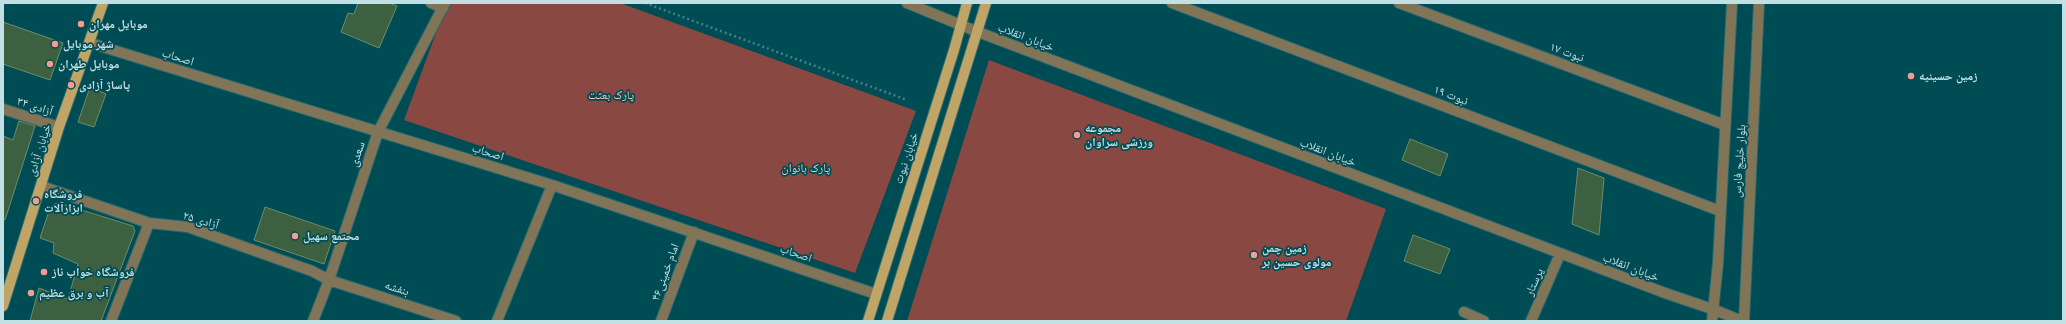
<svg xmlns="http://www.w3.org/2000/svg" width="2066" height="324" viewBox="0 0 2066 324" font-family="'PT Sans','Noto Naskh Arabic',sans-serif">
<rect width="100%" height="100%" fill="#004c54"/>
<path fill="#894842" d="M447 3H620L916 111 855 273 404 120Z
M989 60 1386 209 1346 321H907Z"/>
<path fill="#3d6040" stroke="#698e6c" d="M358 3H389L397 6 379 48 341 32 348 13 354 14Z
M3 22 63 43 50 80 3 64Z
M90 87 106 94 94 127 78 122Z
M19 121 35 126 5 220 3 219V136L13 140Z
M1410 139 1448 154 1440 176 1402 160Z
M1578 168 1604 178 1599 235 1572 224Z
M59 203 133 226 135 231 101 321H30L39 288 68 299 78 264 53 253 54 243 40 238 50 208 54 204Z
M265 207 335 231 324 264 254 240Z
M1413 235 1450 249 1440 274 1404 261Z"/>
<g fill="none" stroke-linecap="round" stroke-linejoin="round">
<g stroke="#276a71" stroke-width="12">
<path id="minor" d="M431 3 443 8
M907 3 978 32 1665 293 1715 310 1742 321
M1172 3 1720 211
M1399 3 1725 125
M90 43 552 185 876 294
M3 109 59 127
M41 186 149 223 188 227 312 271 329 280 456 321
M1464 312 1484 321
M111 321 149 223
M313 321 329 280 378 132 445 3
M497 321 552 185
M661 321 694 232
M1531 321 1560 254
M1712 321 1718 263 1732 3
M1744 321 1759 3"/>
</g>
<g stroke="#276a71" stroke-width="12">
<path id="major" d="M3 306 59 127 103 3
M868 321 954 50 967 3
M887 321 986 3"/>
</g>
<path stroke="#458187" stroke-width="2.5" stroke-dasharray="2 3" stroke-linecap="butt" d="M645 3 907 100"/>
<use href="#minor" stroke="#827557" stroke-width="10"/>
<use href="#major" stroke="#c0a567" stroke-width="10"/>
</g>
<g fill="#f59c92" stroke="#004c54" stroke-width="1.5">
<circle cx="81" cy="24" r="4"/>
<circle cx="55" cy="44" r="4"/>
<circle cx="50" cy="64" r="4"/>
<circle cx="1911" cy="76" r="4"/>
<circle cx="71" cy="85" r="4"/>
<circle cx="1077" cy="135" r="4"/>
<circle cx="36" cy="201" r="4"/>
<circle cx="295" cy="236" r="4"/>
<circle cx="1254" cy="255" r="4"/>
<circle cx="44" cy="272" r="4"/>
<circle cx="31" cy="293" r="4"/>
</g>
<g text-anchor="middle" stroke-width="3.5" stroke-linejoin="round" paint-order="stroke">
<g font-size="12" font-weight="bold" fill="#c2e0e4" stroke="#004c54" text-anchor="start">
<text x="89" y="28">موبایل مهران</text>
<text x="63" y="48">شهر موبایل</text>
<text x="58" y="68">موبایل طهران</text>
<text x="1919" y="80">زمین حسینیه</text>
<text x="79" y="89">پاساژ آزادی</text>
<text x="1085" y="132">مجموعه<tspan x="1085" dy="14">ورزشی سراوان</tspan></text>
<text x="44" y="198">فروشگاه<tspan x="44" dy="14">ابزارآلات</tspan></text>
<text x="303" y="240">محتمع سهیل</text>
<text x="1262" y="252">زمین چمن<tspan x="1262" dy="14">مولوی حسین بر</tspan></text>
<text x="52" y="276">فروشگاه خواب ناز</text>
<text x="39" y="297">آب و برق عظیم</text>
</g>
<g font-size="12" fill="#c2e0e4" stroke="#004c54">
<text transform="translate(1026 37) rotate(21)" y="4">خیابان انقلاب</text>
<text transform="translate(1567 52) rotate(20)" y="4">نبوت ۱۷</text>
<text transform="translate(178 57) rotate(17)" y="4">اصحاب</text>
<text transform="translate(1451 95) rotate(21)" y="4">نبوت ۱۹</text>
<text transform="translate(35 106) rotate(18)" y="4">آزادی ۳۴</text>
<text transform="translate(39 150) rotate(-72)" y="4">خیابان آزادی</text>
<text transform="translate(488 152) rotate(17)" y="4">اصحاب</text>
<text transform="translate(1328 152) rotate(21)" y="4">خیابان انقلاب</text>
<text transform="translate(357 154) rotate(-72)" y="4">سعدی</text>
<text transform="translate(906 158) rotate(-72)" y="4">خیابان نبوت</text>
<text transform="translate(1739 161) rotate(-86)" y="4">بلوار خلیج فارس</text>
<text transform="translate(201 220) rotate(16)" y="4">آزادی ۲۵</text>
<text transform="translate(796 253) rotate(19)" y="4">اصحاب</text>
<text transform="translate(1631 267) rotate(21)" y="4">خیابان انقلاب</text>
<text transform="translate(665 272) rotate(-70)" y="4">امام خمینی۴۶</text>
<text transform="translate(1534 282) rotate(-67)" y="4">پرستار</text>
<text transform="translate(397 288) rotate(18)" y="4">بنفشه</text>
</g>
<g font-size="12" fill="#f5c7c1" stroke="#004c54">
<text x="611" y="99">پارک بعثت</text>
<text x="806" y="172">پارک بانوان</text>
</g>
</g>
<rect width="2066" height="324" fill="none" stroke="#c2e0e4" stroke-width="8"/>
</svg>
